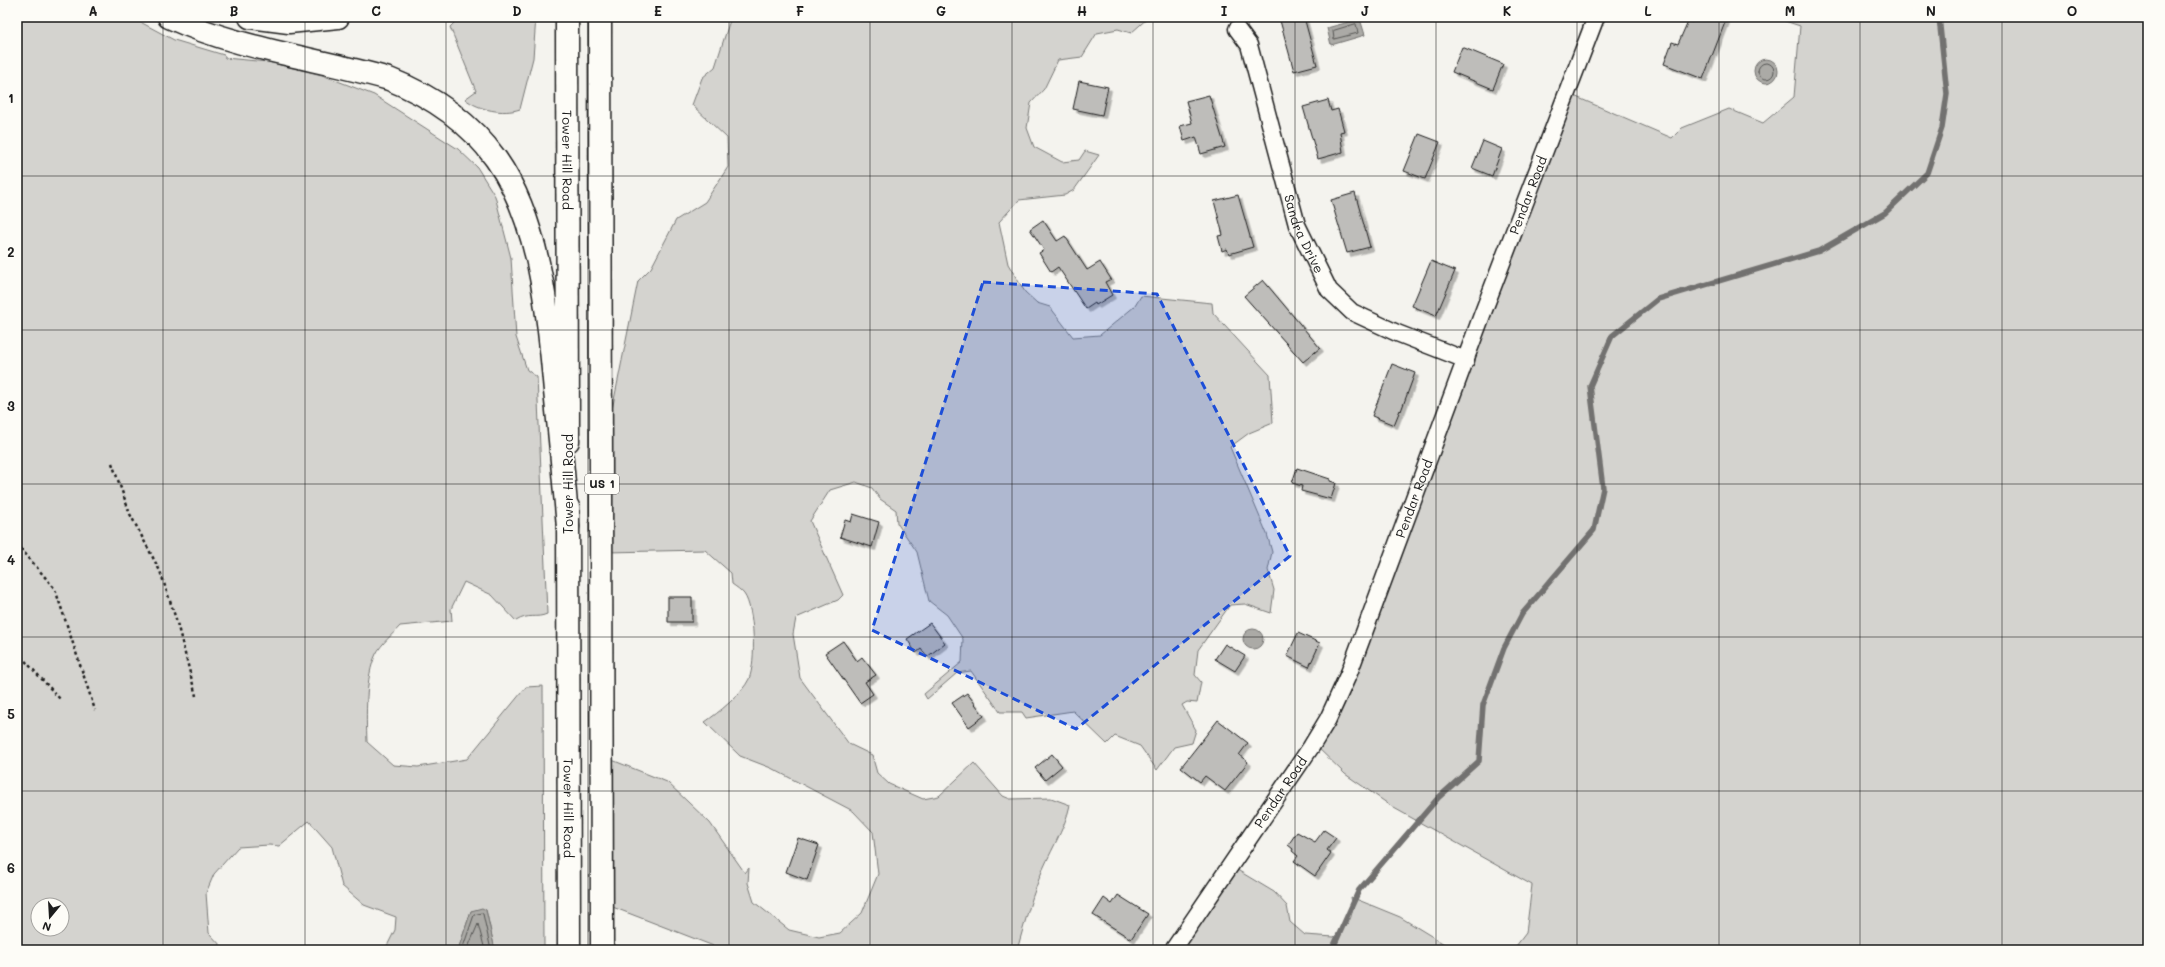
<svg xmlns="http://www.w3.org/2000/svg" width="2165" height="967" viewBox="0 0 2165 967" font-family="Mali,sans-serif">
<defs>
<filter id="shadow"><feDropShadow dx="3.5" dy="3.5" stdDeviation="0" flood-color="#0004"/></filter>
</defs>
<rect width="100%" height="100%" fill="#f4f3ee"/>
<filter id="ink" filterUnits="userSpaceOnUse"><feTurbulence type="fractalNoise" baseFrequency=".025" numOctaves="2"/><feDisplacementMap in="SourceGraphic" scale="8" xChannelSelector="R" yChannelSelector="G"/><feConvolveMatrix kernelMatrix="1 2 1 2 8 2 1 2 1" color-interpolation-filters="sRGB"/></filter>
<g filter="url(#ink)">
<path fill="#d4d3cf" stroke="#787876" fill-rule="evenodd" d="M17 17H131L174 40 224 55 225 58 268 62 322 75 374 95 458 149 477 167 495 196 511 258 516 337 527 370 537 377 547 614C536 619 529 613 516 621L492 595 464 582 451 609 452 621 400 626C393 634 381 644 376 654 365 677 366 716 367 742L393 765 418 767 467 759 526 687 543 686 544 950H495L486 910 471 911 458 950H385L395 930 396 917 364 905 342 886 332 847 309 821 279 846 269 845 238 847 214 874 206 893 209 933 224 949 223 950H17ZM38 905H62V929H38Z
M460 17H536L533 58 520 109C503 115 479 110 465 99L476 91 450 27Z
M731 17H1149L1131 33 1118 29 1097 33 1082 57 1058 60 1044 89 1031 103 1027 128 1034 147 1062 162 1079 160 1085 151 1099 155 1074 190 1065 195 1019 200 999 222 1008 264 1025 292 1037 303 1050 307 1073 337 1100 335 1135 306 1141 296 1212 303 1213 313 1270 375 1273 423 1249 433 1230 447 1267 534 1272 552 1268 570 1274 590 1271 613 1245 604 1230 605 1198 650 1195 675 1201 682 1197 703 1187 702 1182 705 1196 730 1192 743 1174 747 1157 770 1140 746 1115 736 1107 744 1073 711 1026 718 1022 712H1000L971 671 957 673 927 699 924 694 962 662 963 639 947 615 929 601 917 552 897 523 896 510 880 499 872 488 856 482 830 490 810 521 843 595 838 600 796 618 793 634 800 678 849 744 872 755 877 773 889 784 923 799 939 796 974 763 1003 796 1010 799 1051 798 1070 805C1065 830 1048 854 1039 879 1030 902 1024 926 1017 950H724L610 906 612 760 667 782 710 823 745 873 749 868 748 883 754 902 789 930 819 937 840 933 862 913 878 874 873 832 853 811 771 768 740 756 705 722C718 713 742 694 749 679 756 662 755 609 744 594 741 590 736 587 732 584L731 573 705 550 607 552 611 415 638 281 651 268 676 220 705 202 728 167 727 138 692 105 702 78 715 67Z
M1230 17H1251L1243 37 1236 30Z
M1773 17H2148V950H1513L1526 933 1532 885 1394 808 1345 774 1314 744 1567 93 1672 138 1682 128 1729 109 1763 123 1794 97 1800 26Z
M1234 868 1274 892 1287 906 1290 922 1305 935 1334 937C1349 924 1355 918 1351 897L1400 917 1454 950H1175Z"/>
<path fill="#abaaa6" stroke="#72716f" d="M1360 19 1365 35 1331 45 1327 28Z
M1754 71a12 12 0 1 1 24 0a12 12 0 1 1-24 0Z
M1243 639a10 10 0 1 1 20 0a10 10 0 1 1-20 0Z
M482 908 486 910 495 950H458L471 911Z"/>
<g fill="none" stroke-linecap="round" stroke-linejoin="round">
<path stroke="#555553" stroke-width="1" d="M1356 24 1358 33 1334 39 1333 31Z
M1758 71a8 8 0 1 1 16 0a8 8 0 1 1-16 0Z
M462 950 474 915 481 913 483 914 491 950
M467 950 478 924 485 950"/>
<path stroke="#72716f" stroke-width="5.5" d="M1332 950 1359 890 1438 798 1479 761 1483 705 1504 648 1522 614 1594 530 1603 488 1590 386 1612 336 1658 299 1819 251 1885 213 1927 173 1942 128 1947 94 1939 17"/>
</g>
<path fill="#bebdba" stroke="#1c1c1c" filter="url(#shadow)" d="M1279 17H1304L1317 65 1294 71Z
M1693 17H1717L1726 20 1703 79 1664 64 1672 42 1678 44 1688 21 1692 22Z
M1462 47 1503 64 1493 89 1452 72Z
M1079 81 1108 87 1102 115 1073 109Z
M1209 95 1225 147 1201 154 1196 137 1184 141 1180 126 1192 123 1186 101Z
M1328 100 1331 111 1338 109 1344 131 1340 132 1343 152 1318 159 1303 107Z
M1419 134 1440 142 1425 179 1404 171Z
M1483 141 1502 149 1492 176 1472 168Z
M1355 193 1370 247 1347 253 1331 200Z
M1238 195 1253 247 1229 254 1227 249 1222 251 1218 236 1223 235 1214 201Z
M1043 220 1057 241 1065 236 1087 270 1100 262 1111 279 1105 282 1112 295 1096 305 1095 303 1086 309 1058 267 1051 272 1039 253 1044 250 1030 229Z
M1431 261 1455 271 1436 316 1412 306Z
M1263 280 1320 348 1303 362 1244 296Z
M1392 364 1415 373 1401 411 1400 410 1394 425 1372 416Z
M1297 468 1330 479V481L1336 483 1331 499 1301 491 1302 486 1292 483Z
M853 514 879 522 872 547 840 537 845 520 851 522Z
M668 597H692V622H668Z
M930 623 945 643 927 657 921 649 916 653 907 639Z
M1298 633 1320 643 1309 667 1287 656Z
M843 641 857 661 862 657 876 675 865 682 873 694 860 703 825 653Z
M1225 644 1245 656 1235 671 1215 659Z
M967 693 984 716 969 727 952 703Z
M1218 720 1248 743 1239 755 1248 762 1225 791 1205 776 1200 782 1181 767Z
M1052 754 1062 766 1045 780 1035 768Z
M1324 830 1336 838 1327 850 1331 853 1315 876 1294 861 1298 856 1292 851 1293 849 1288 845 1297 832 1315 842Z
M798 838 819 845 807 880 786 872Z
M1118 895 1148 914 1131 939 1093 915 1104 898 1112 904Z"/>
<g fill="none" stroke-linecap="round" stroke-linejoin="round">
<g stroke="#1c1c1c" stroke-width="19">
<g id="minor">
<path id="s1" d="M1237 29 1249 45 1297 225 1329 290 1352 312 1397 333 1466 360"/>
<path id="s2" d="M1173 950 1311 747 1328 719 1349 673 1482 315 1596 17"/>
</g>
</g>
<g stroke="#1c1c1c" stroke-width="25">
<g id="trunk">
<path id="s3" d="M567 17 568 441"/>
<path d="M600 17 602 950"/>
<path id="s4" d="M568 507 569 950"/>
</g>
</g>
<g stroke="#1c1c1c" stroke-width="25">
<path id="motorway" d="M169 17C238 49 316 58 389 79 432 96 469 121 496 159 541 223 548 316 555 391 560 437 564 482 568 527
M250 17 289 22 338 17"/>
</g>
<path stroke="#1c1c1c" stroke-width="2.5" stroke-dasharray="3 3" stroke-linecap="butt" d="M112 463 130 514 160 571 176 619 196 696
M17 544 55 589 95 710
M17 652 60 699"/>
<use href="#minor" stroke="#fdfcf7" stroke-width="16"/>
<use href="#trunk" stroke="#fdfcf7" stroke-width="22"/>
<use href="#motorway" stroke="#fdfcf7" stroke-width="22"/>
</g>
</g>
<path fill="#1d4ed8" fill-opacity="0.2" stroke="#1d4ed8" stroke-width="3" stroke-dasharray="8 5" stroke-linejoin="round" d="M983 282 1157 294 1290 556 1076 729 872 630Z"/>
<path fill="none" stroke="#1c1c1c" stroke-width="1" stroke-opacity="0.55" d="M163 17V950M305 17V950M446 17V950M588 17V950M729 17V950M870 17V950M1012 17V950M1153 17V950M1295 17V950M1436 17V950M1577 17V950M1719 17V950M1860 17V950M2002 17V950M17 176H2148M17 330H2148M17 484H2148M17 637H2148M17 791H2148"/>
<g text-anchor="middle" stroke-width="3.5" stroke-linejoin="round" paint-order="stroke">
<rect fill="#fdfcf7" stroke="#605f5e" stroke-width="1" x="585" y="474" width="34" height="20" rx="3"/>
<g font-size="12" font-weight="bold" fill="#1c1c1c">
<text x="602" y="488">US 1</text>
</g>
<g font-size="13" fill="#1c1c1c" stroke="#fdfcf7">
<text dy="5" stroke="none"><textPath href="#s3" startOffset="143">Tower Hill Road</textPath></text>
<text dy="5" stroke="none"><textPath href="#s2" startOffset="839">Pendar Road</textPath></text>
<text dy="5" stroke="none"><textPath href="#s1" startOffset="217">Sandra Drive</textPath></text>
<text transform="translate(568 484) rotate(-90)" y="5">Tower Hill Road</text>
<text dy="5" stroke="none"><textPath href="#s2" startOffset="515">Pendar Road</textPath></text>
<text dy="5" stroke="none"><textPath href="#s2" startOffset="191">Pendar Road</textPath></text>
<text dy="5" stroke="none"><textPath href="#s4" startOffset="301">Tower Hill Road</textPath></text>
</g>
</g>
<rect width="2165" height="967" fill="none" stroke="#fdfcf7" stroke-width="44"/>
<g transform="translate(50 917) rotate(198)"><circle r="19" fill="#fdfcf7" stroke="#a3a29f"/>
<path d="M0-3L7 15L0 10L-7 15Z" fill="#1c1c1c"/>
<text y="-6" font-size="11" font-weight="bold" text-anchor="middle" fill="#1c1c1c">N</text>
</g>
<rect x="22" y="22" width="2121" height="923" fill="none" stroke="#1c1c1c" stroke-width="1.5"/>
<g font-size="13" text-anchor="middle" font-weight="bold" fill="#1c1c1c">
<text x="93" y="16">A</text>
<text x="234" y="16">B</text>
<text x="376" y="16">C</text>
<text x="517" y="16">D</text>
<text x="658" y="16">E</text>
<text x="800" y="16">F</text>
<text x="941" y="16">G</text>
<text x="1082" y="16">H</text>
<text x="1224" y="16">I</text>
<text x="1365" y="16">J</text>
<text x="1507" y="16">K</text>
<text x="1648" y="16">L</text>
<text x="1790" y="16">M</text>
<text x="1931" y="16">N</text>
<text x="2072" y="16">O</text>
<text x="11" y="103">1</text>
<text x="11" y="257">2</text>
<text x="11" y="411">3</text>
<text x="11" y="565">4</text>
<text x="11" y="719">5</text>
<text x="11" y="873">6</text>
</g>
</svg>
